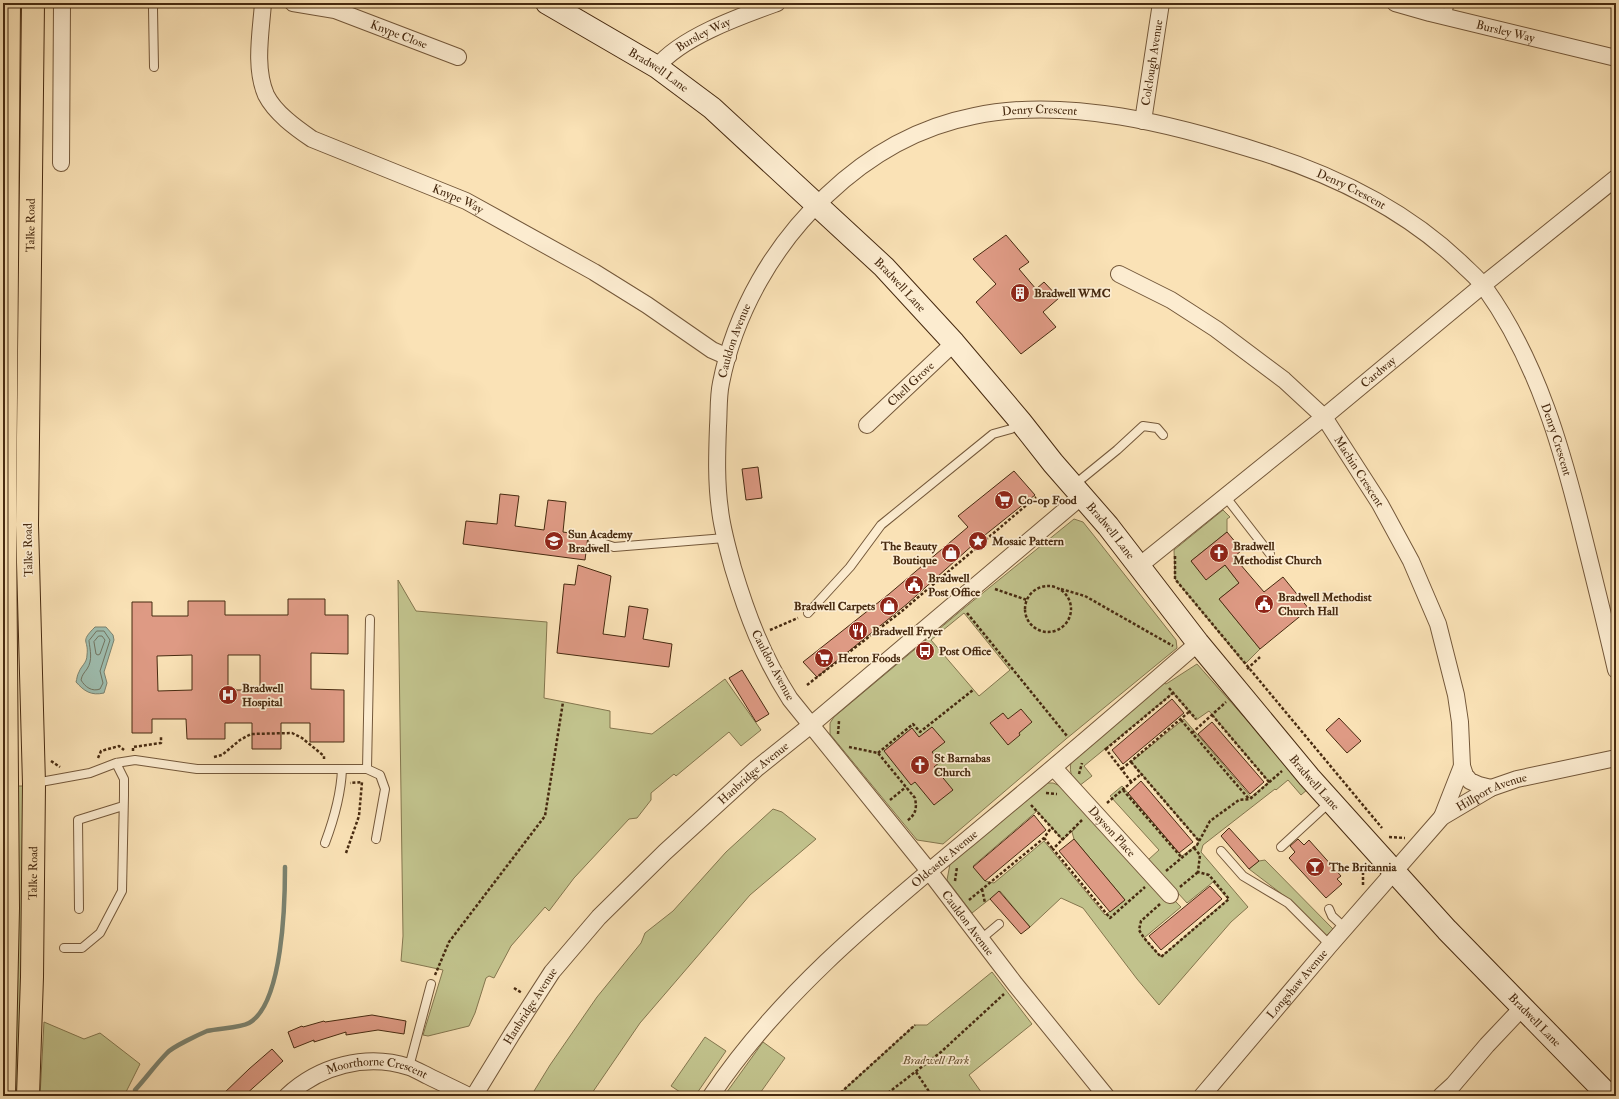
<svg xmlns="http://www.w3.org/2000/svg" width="1619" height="1099" viewBox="0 0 1619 1099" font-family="'IM FELL Double Pica',serif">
<rect width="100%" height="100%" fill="#fae2b6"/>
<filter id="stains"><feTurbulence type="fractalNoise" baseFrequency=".005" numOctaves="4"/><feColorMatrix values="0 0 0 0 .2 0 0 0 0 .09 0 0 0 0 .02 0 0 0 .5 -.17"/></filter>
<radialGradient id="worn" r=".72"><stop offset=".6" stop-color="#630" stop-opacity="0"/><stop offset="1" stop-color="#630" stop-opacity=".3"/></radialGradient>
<path fill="#c1c28c" stroke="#84764e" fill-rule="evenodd" d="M1223 510 1230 517 1227 519V532L1191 561 1206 579 1225 565 1239 583 1219 599 1260 649 1245 664 1175 579 1174 550Z
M1074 519 1083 522 1095 537 1176 640 1177 648 1066 739 943 844 917 840 830 734V723L834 717 963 609ZM964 613 1010 670 979 696 931 640Z
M398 580 416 611 547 622 544 698 610 711V728L652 734 725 679 761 730 741 746 729 732 676 776 674 774 651 793V800L637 818 629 819 574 878 549 911 545 907 511 946 494 978 489 976 486 978 475 1013 469 1026 428 1036 423 1035 443 970 401 961 403 936Z
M1197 664 1308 789 1301 795 1288 780 1276 790 1275 789 1203 845 1201 852 1248 907 1231 922 1159 1005 1137 979 1083 908 1061 898 1030 927 1000 891 972 913 947 880 950 864 1045 783H1053L1063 787 1181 907 1144 938 1161 957 1228 899 1213 882 1187 903 1148 860 1159 850 1110 796 1122 786 1182 856 1197 845 1199 841 1131 762 1184 719 1251 797 1269 782 1209 711 1196 720 1173 693 1084 766 1092 776 1079 786C1072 778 1069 773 1071 762L1164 683 1166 684ZM1037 811 1063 840 1077 826 1072 832 1074 839 1125 900 1105 915 1044 841 994 883 985 881 973 866Z
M15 786H26L22 1096H8Z
M773 809 782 812 816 839 750 895 640 1023 590 1096H531L550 1065 597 997 641 943 645 933 673 911 726 852Z
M1265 860 1333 929 1326 936 1287 898 1249 869 1259 861Z
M992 972 1032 1024 969 1075 984 1096H837L915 1025H927Z
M44 1022 84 1039 100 1033 140 1064 125 1094 121 1096H40Z
M705 1037 726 1051 695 1096H686L671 1086Z
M763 1042 785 1058 758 1096H724Z"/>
<path fill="#9ebdaf" stroke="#7b826f" d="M95 627H106L113 635 114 640 104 672 107 683 104 693C91 696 84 691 76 682 77 679 77 675 79 672 81 666 87 663 87 655 89 639 79 643 95 627Z"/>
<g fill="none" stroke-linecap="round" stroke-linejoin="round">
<path stroke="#727460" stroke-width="1" d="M97 631H104L110 640 100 671 103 683 100 689C92 692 85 687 81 680 82 675 84 673 87 669 93 660 90 650 89 641Z
M99 636H102L105 640 100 654 98 655 96 654 94 642Z"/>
<path stroke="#7b826f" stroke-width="4.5" d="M138 1096 135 1090C146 1078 156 1064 167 1053 172 1047 200 1034 207 1031 219 1028 240 1028 249 1023 283 1004 285 902 285 867"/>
</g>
<path fill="#de9a84" stroke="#472a10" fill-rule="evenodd" d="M1006 235 1029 262 1019 269 1036 289 1044 282 1059 298 1043 312 1056 327 1021 354 976 302 996 284 973 259Z
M758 467 762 498 746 500 742 469Z
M1014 471 1035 495 975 543 907 604 817 677 803 662 889 594 968 527 958 516Z
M500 494 519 496 515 526 544 530 548 500 566 502 563 532 588 536 585 560 463 544 466 521 497 524Z
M1227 532 1242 550 1234 557 1264 592 1283 577 1309 609 1260 649 1219 599 1239 583 1225 565 1206 580 1191 561Z
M578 565 611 576 603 634 625 637 629 606 648 609 643 639 672 644 669 667 557 653 564 584 575 585Z
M288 599H325V615H348V654L311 653V689L344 690V742H310V723H281V749H252V723H225V739H187L186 719H152V733H132V602H152V616H188V601H225V615H288ZM192 655V690L158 691 157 656ZM228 655H260V690H228Z
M742 670 769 714 756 722 729 678Z
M1172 699 1184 713 1123 764 1112 750Z
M1021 709 1032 722 1019 733 1020 735 1008 745 990 723 1003 713 1008 719Z
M1339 718 1361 741 1347 753 1326 730Z
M1212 722 1264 782 1250 794 1198 734Z
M932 727 945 742 932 752 940 762 934 767 953 790 934 805 915 782 911 785 884 751 912 728 919 737Z
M1141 781 1193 842 1179 853 1128 793Z
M1034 815 1046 830 985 881 973 867Z
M1229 828 1259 861 1249 869 1221 836Z
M1074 839 1125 900 1110 912 1059 851Z
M1298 839 1304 845 1309 840 1341 876 1337 879 1342 884 1326 898 1289 858 1295 852 1290 846Z
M1210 886 1222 899 1161 950 1149 936Z
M999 891 1030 927 1021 934 990 899Z
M372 1015 406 1021 404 1034 378 1030 346 1035V1032L314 1042V1040L294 1048 288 1032 302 1026 303 1027 324 1021 325 1022Z
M272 1049 283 1061 244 1096H221L249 1069Z"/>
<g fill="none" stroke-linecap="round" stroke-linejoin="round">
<g stroke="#74583a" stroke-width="10">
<path id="lane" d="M1446 17 1450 3
M154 67 153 9 154 3
M1074 485 1117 450 1143 426 1157 428 1163 435
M1225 496 1270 554
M593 540 614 547 725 538
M808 613 850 567 881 525 993 434 1011 429 1020 421
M367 769 370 619
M35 783 90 773 116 763 135 760 197 769H367L380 775 385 789 376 839
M325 843C334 819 341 795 342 769
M1281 847 1330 802
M1221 851 1243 876 1288 903 1330 945
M79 909 78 820 123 806
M1329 909 1332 916 1345 928
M981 939 999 924
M64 948H82L100 933 122 891 124 795V779L116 763
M409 1067 431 984"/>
</g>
<g stroke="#74583a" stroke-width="18">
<g id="street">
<path id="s1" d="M263 3C261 32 254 67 266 95 275 113 296 128 312 139L466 201 594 272 647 305 712 350 728 357"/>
<path id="s2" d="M293 3 335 10 458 57"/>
<path id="s3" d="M1395 3 1430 13 1616 58"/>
<path id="s4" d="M657 67C681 37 741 16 777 3"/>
<path id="s5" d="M1143 121 1161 3"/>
<path d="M61 163 62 3"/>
<path id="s6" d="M1119 274 1171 300 1216 329 1284 380 1324 417 1380 504 1411 561 1438 624 1456 695 1460 722 1462 766 1465 775 1470 781 1479 785 1491 788"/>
<path id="s7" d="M867 425 954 343"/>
<path id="s8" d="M1139 566 1324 417 1483 285 1616 178"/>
<path id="s9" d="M1054 768 1170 895"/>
<path d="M1442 817 1462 766"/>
<path id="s10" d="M287 1096C319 1066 366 1053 409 1067 415 1069 422 1073 428 1076 442 1083 455 1089 469 1096"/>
<path id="s11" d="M474 1096 512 1034 552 972 599 917 665 852 756 769 811 725 1082 496"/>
<path id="s12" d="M711 1096C781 990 890 904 987 823 1058 764 1128 704 1198 643"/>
<path id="s13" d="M1106 1096 1015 984 929 871 790 699C763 657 747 615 733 568 728 549 722 529 720 510 716 482 717 454 718 426 719 412 718 397 721 383 735 312 774 244 827 195 868 156 918 127 974 116 1067 96 1176 125 1264 153 1336 176 1407 211 1462 264 1470 272 1479 279 1485 288 1538 362 1563 452 1584 538 1595 582 1606 626 1616 670"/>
<path id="s14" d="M1202 1096 1330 945 1442 817 1491 788 1517 779 1616 758"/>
<path d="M1441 1096 1453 1085 1487 1045 1522 1008"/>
</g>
</g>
<g stroke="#472a10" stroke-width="24">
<g id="secondary">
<path id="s15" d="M547 3 657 67 712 108 884 267 954 343 1020 421 1053 463 1108 526 1198 643 1309 777 1447 930 1609 1096"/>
</g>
</g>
<g stroke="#472a10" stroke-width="24">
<g id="highway">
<path d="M4 1096 8 908 5 527 9 3"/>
<path id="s16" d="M28 1096 32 977 34 784 27 525 33 3"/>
</g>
</g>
<path stroke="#472a10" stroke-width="2.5" stroke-dasharray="3 2" stroke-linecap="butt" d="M1175 556V579L1382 828
M1025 609a23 23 0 1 1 46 0a23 23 0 1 1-46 0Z
M995 589 1027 600
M1061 589 1085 596 1173 646
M967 613 1067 736
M770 630 798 618
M1247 669 1260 657
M807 685 902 611 1036 497
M1169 688 1196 719
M1212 715 1269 782
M1181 720 1249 799
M1192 733 1226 702
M838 734 839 721
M849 747 878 753 915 798C917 809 916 814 907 821
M1105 748 1132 783
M1106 749 1173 693
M133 751V747L161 743V737
M878 753 913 724 920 732 973 690
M214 757 222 755 240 740 251 734 292 733 302 738 324 756V759
M98 758 101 751 119 746 124 750
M51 761 60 767
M1131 762 1199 841
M1122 769 1190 711
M1079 774 1082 763
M1123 790 1182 858
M1046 793 1057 794
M890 800 906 787
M1107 803 1141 774
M1031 805 1063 840
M1082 820 1053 849 1110 918 1145 887
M1389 837 1405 838
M1044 838 1053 849
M346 853 359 816 362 782 350 783
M1166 871 1197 845 1210 821 1239 800 1250 799 1282 771
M955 881 957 867
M1363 885V864
M1180 887 1198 872
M982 889 985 903
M969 900 1044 838 1051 828
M1160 904 1141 921 1139 930 1144 938 1161 957 1229 899 1209 875 1198 872 1200 855 1194 848
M435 975 449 942 545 816 563 702
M514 988 522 993
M916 1072 932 1096
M731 1092 737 1096
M837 1096 915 1025
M884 1096 941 1052 1004 994"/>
<use href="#lane" stroke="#fcecd0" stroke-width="8"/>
<use href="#street" stroke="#fcecd0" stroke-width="16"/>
<use href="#secondary" stroke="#fcecd0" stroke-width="22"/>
<use href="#highway" stroke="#fae2b6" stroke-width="22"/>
</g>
<defs>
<g id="building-disc" transform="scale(1)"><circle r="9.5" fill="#8f2418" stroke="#fcecd0"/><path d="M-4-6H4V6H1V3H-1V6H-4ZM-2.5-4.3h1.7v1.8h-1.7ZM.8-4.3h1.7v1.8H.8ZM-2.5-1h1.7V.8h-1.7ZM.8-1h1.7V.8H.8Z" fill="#fff"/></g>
<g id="supermarket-disc" transform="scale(1)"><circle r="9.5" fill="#8f2418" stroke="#fcecd0"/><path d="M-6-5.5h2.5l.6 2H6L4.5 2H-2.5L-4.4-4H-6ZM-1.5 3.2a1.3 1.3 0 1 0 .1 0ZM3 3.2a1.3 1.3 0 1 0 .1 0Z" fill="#fff"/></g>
<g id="school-disc" transform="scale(1)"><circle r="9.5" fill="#8f2418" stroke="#fcecd0"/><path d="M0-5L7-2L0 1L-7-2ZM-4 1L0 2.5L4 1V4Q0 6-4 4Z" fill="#fff"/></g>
<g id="sight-disc" transform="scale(1)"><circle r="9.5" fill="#8f2418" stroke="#fcecd0"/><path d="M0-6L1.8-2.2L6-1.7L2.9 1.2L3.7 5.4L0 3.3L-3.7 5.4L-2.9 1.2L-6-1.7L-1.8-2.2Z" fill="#fff"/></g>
<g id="shop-disc" transform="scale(1)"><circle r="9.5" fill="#8f2418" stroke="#fcecd0"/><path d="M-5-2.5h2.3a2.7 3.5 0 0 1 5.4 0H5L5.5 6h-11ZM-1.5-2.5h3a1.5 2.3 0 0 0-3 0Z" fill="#fff"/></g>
<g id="church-disc" transform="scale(1)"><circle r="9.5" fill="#8f2418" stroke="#fcecd0"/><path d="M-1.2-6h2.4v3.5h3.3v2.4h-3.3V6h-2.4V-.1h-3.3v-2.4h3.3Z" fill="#fff"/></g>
<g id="civic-disc" transform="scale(1)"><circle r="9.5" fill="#8f2418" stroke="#fcecd0"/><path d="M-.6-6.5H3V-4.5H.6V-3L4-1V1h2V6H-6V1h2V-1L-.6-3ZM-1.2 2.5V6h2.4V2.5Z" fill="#fff"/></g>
<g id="restaurant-disc" transform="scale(1)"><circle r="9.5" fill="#8f2418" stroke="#fcecd0"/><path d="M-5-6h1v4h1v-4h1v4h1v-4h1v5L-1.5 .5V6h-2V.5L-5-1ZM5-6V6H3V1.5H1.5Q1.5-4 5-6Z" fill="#fff"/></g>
<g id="bus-disc" transform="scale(1)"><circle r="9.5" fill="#8f2418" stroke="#fcecd0"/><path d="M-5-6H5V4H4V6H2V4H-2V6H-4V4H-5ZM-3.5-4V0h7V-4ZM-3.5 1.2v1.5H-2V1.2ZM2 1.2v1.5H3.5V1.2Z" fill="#fff"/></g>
<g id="hospital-disc" transform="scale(1)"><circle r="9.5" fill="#8f2418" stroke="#fcecd0"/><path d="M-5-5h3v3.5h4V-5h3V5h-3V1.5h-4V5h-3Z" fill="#fff"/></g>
<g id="bar-disc" transform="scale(1)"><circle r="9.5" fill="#8f2418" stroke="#fcecd0"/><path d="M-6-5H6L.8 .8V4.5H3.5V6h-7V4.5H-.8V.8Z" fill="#fff"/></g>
</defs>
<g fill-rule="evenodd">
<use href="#building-disc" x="1020" y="293"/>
<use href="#supermarket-disc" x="1004" y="500"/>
<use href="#school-disc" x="554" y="541"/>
<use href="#sight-disc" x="978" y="541"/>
<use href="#shop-disc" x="951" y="553"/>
<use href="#church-disc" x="1219" y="553"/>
<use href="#civic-disc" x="914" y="585"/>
<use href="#civic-disc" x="1264" y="604"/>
<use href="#shop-disc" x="889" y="606"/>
<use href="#restaurant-disc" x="858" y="631"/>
<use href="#bus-disc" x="925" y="651"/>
<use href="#supermarket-disc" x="824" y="658"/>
<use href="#hospital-disc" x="228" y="695"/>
<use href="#church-disc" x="920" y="765"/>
<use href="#bar-disc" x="1315" y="867"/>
</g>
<g text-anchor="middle" stroke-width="3.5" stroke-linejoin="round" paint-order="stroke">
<g font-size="12" fill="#472a10" stroke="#fcecd0">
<text dy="4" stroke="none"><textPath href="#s3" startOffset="114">Bursley Way</textPath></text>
<text dy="4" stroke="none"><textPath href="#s2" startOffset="111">Knype Close</textPath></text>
<text dy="4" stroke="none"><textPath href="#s4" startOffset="57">Bursley Way</textPath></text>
<text dy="4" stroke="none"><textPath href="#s5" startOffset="59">Colclough Avenue</textPath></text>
<text dy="4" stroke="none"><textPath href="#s15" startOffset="130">Bradwell Lane</textPath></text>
<text dy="4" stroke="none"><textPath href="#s13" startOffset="1292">Denry Crescent</textPath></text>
<text dy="4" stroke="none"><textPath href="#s13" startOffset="1616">Denry Crescent</textPath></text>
<text dy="4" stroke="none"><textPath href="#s1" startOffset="315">Knype Way</textPath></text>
<text dy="4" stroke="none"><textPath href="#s16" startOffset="871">Talke Road</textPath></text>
<text dy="4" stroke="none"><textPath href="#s15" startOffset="454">Bradwell Lane</textPath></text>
<text dy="4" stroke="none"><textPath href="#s13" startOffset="882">Cauldon Avenue</textPath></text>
<text dy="4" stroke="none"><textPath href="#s8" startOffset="308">Cardway</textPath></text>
<text dy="4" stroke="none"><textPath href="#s7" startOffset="60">Chell Grove</textPath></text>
<text dy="4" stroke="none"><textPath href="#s13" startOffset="1952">Denry Crescent</textPath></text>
<text dy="4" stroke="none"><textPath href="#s6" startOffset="316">Machin Crescent</textPath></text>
<text dy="4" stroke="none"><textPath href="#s15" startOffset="778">Bradwell Lane</textPath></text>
<text transform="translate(28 550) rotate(-91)" y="4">Talke Road</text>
<text transform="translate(773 665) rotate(62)" y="4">Cauldon Avenue</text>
<text dy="4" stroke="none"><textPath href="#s11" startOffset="430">Hanbridge Avenue</textPath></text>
<text dy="4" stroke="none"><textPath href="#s15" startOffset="1102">Bradwell Lane</textPath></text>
<text dy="4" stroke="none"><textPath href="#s14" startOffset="424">Hillport Avenue</textPath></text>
<text dy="4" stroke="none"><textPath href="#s9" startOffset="86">Dayson Place</textPath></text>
<text dy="4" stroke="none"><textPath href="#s12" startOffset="334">Oldcastle Avenue</textPath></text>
<text dy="4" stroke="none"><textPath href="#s16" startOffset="223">Talke Road</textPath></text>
<text transform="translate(968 923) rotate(53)" y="4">Cauldon Avenue</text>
<text dy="4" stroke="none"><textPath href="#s14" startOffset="147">Longshaw Avenue</textPath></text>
<text dy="4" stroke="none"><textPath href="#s11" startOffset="106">Hanbridge Avenue</textPath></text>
<text dy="4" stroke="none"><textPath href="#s15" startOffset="1426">Bradwell Lane</textPath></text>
<text dy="4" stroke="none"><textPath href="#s10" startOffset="99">Moorthorne Crescent</textPath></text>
</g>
<g font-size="12" font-weight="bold" fill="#472a10" stroke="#fcecd0" text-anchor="start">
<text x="1034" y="297">Bradwell WMC</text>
<text x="1018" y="504">Co-op Food</text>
<text x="568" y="538">Sun Academy<tspan x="568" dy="14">Bradwell</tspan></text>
<text x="992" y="545">Mosaic Pattern</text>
<text x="937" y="550" text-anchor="end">The Beauty<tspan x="937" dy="14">Boutique</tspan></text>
<text x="1233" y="550">Bradwell<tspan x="1233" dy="14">Methodist Church</tspan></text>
<text x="928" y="582">Bradwell<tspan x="928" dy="14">Post Office</tspan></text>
<text x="1278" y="601">Bradwell Methodist<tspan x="1278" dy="14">Church Hall</tspan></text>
<text x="875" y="610" text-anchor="end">Bradwell Carpets</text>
<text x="872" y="635">Bradwell Fryer</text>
<text x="939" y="655">Post Office</text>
<text x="838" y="662">Heron Foods</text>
<text x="242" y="692">Bradwell<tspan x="242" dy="14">Hospital</tspan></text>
<text x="934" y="762">St Barnabas<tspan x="934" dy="14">Church</tspan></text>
<text x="1329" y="871">The Britannia</text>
</g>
<g font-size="12" font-style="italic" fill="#66502f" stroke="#fcecd0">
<text x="936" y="1064">Bradwell Park</text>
</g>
</g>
<rect width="1619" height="1099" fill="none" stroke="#fae2b6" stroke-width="16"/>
<rect x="4" y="4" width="1611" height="1091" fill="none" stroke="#472a10" stroke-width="2"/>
<rect x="8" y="8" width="1603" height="1083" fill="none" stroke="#472a10"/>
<rect width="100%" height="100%" filter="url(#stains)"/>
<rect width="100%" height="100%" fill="url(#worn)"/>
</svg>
